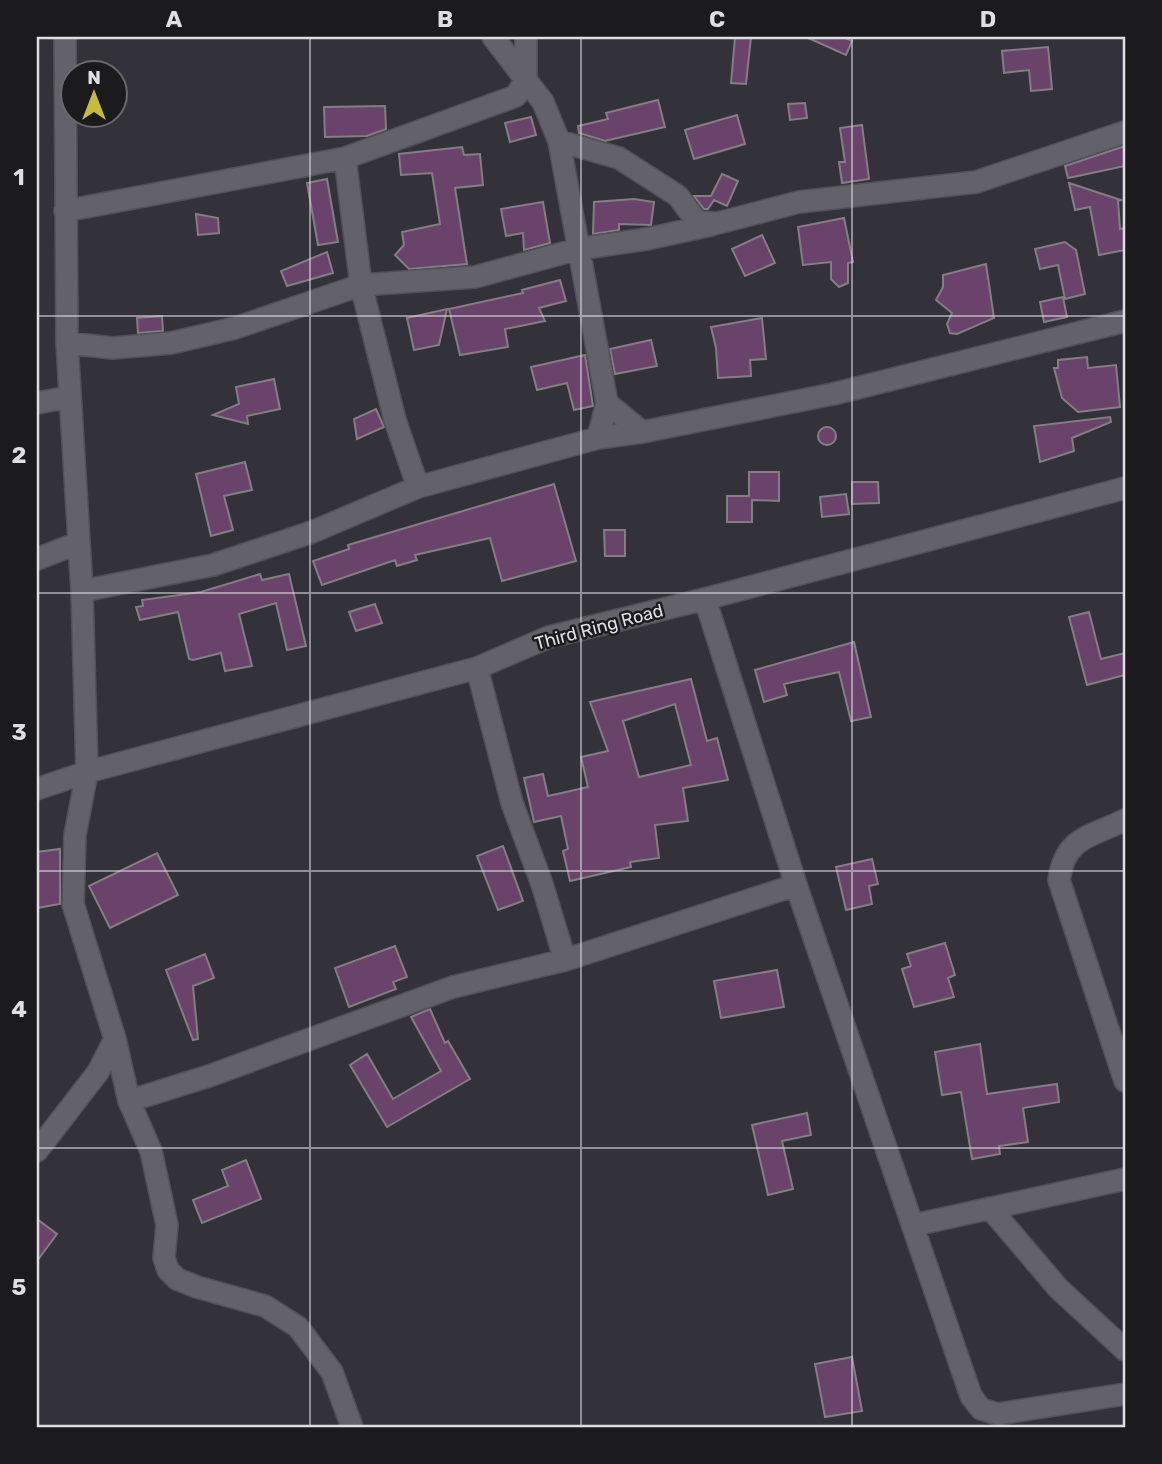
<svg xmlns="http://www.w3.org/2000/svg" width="1162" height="1464" viewBox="0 0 1162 1464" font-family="Rubik,sans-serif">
<rect width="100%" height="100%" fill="#33323a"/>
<path fill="#6a436b" stroke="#847d84" stroke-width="2" fill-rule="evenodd" d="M735 37H751L746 84 731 83Z
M806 37H843L852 41 846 55Z
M1048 47 1052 89 1031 91 1029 70 1004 73 1002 51Z
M658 100 665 127 605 141 579 133 578 126 608 119 606 113Z
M805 103 807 118 790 120 788 104Z
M385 106 386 129 367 136 325 137 324 107Z
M737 115 745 144 694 159 685 130Z
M531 117 536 135 510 142 505 123Z
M862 125 869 179 842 183 839 162H845L840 128Z
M1125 146V166L1068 178 1065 166Z
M462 147 464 155 480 154 483 185 455 188 467 264 409 269 395 255 404 245 402 232 440 224 432 173 401 175 399 154Z
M722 174 738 181 727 206 714 200 708 209H704L694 196H711Z
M327 179 338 242 318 245 307 183Z
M1069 183 1121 200 1118 201 1120 229 1125 228V250L1099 255 1090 207 1075 210Z
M634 199 654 202 651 225 619 224V230L593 234 594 202Z
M543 202 550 243 524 250 523 233 506 236 501 209Z
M196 214 218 218 219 233 198 235Z
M844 218 853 262 848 263V283L839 287 831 279V262L803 265 798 227Z
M762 235 775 263 745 276 732 249Z
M1065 242 1076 250 1085 294 1065 299 1058 265 1040 269 1035 249Z
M327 252 333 273 287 286 281 271Z
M986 264 994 318 957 334 950 333 947 324 952 313 936 300 943 287V275Z
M560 280 566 301 539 308 545 321 505 329 508 347 460 355 449 309 523 293 522 290Z
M1063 297 1067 317 1044 322 1040 302Z
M447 309 439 345 414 350 407 318Z
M162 316 163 331 138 333 137 318Z
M762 318 766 359 750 360 751 376 718 378 716 348 711 327Z
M651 340 657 366 615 374 610 349Z
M585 355 593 406 574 410 567 383 537 390 531 367Z
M1087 357 1088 368 1116 365 1120 407 1078 412 1062 398 1054 368H1058V360Z
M274 379 280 409 247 416 248 424 213 415 239 404 236 387Z
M376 409 384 427 357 439 354 419Z
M1110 417 1111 422 1072 438 1074 451 1040 462 1034 426Z
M818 436a9 9 0 1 1 18 0a9 9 0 1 1-18 0Z
M245 462 252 490 224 496 233 530 211 536 196 474Z
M749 472H779V501L752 500V522H727V496H749Z
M852 482H878L879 503 852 504Z
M554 484 576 561 502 581 490 538 415 555 417 560 397 566 395 560 322 585 313 561 349 549 348 545Z
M846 494 849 514 822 517 820 497Z
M604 530H625V556H605Z
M260 574 262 580 289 574 306 646 287 650 276 603 239 614 252 666 225 671 221 653 193 660 189 659 178 612 140 620 136 607 143 606 142 600 201 592Z
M375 604 382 623 356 631 349 612Z
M1089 612 1101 659 1125 653V675L1087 685 1069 617Z
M854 642 871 717 851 721 839 672 784 684 787 695 764 702 755 670Z
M691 679 707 741 717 738 728 780 683 788 688 821 655 825 659 858 630 862 631 867 570 881 563 851 568 849 561 816 534 822 524 778 543 774 548 796 588 787 581 757 608 751 590 702ZM675 704 691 765 639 777 623 721Z
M503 846 523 901 498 910 477 856Z
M60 849V904L37 908V852Z
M157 853 178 895 110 928 89 886Z
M872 859 878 884 869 886 872 904 846 910 836 867Z
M945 943 955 975 948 978 954 997 914 1007 902 969 911 966 907 954Z
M395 946 407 977 393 982 396 989 349 1007 335 968Z
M205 954 214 978 193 986 198 1039 193 1040 166 970Z
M777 970 784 1007 721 1018 714 981Z
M430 1009 445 1043 448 1041 470 1079 387 1127 350 1065 367 1054 393 1099 441 1071 411 1017Z
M980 1044 987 1094 1057 1084 1059 1102 1023 1108 1028 1142 999 1146 1000 1154 972 1159 961 1092 942 1095 935 1052Z
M807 1113 811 1135 782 1141 793 1189 768 1195 752 1125Z
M246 1160 261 1199 202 1223 193 1200 228 1186 222 1170Z
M37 1219 57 1234 37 1261Z
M852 1357 862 1411 825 1417 815 1364Z"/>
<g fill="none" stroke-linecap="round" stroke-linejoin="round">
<g stroke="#525157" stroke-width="24">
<path id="minor" d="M493 37 543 102 559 141 619 158 678 196 697 222 718 223 799 202 976 182 1125 132
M559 141 607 403 598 438
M345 158 516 96 526 79V37
M65 211 345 158 361 285 395 420 418 487
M67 343 113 348 171 343 235 328 361 285 475 277 578 249 647 239 711 225
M37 403 69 397
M607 403 642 432
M37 559 78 543
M82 591 213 565 312 532 418 487 598 438 642 432 833 394 1125 321
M705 599 796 885 971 1396 981 1409 998 1414 1125 1394
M477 668 512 803 542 884 565 960
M37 789 87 772 477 668 549 637 705 599 1125 488
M1125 820C1090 837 1065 837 1059 880L1125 1081
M115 1039 129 1101 151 1151 167 1225 164 1258 168 1270 177 1279 197 1287 265 1306 298 1327 332 1372 352 1427
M129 1101 209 1076 453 987 565 960 796 885
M37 1151 98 1072 115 1039 73 904 75 835 87 772 82 591 67 343 65 37
M990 1208 1058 1288 1125 1350
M914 1225 1125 1179"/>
</g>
<use href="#minor" stroke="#63626b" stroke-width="21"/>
</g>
<path fill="none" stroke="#dfdee3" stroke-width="2" stroke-opacity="0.55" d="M310 37V1427M581 37V1427M852 37V1427M37 316H1125M37 593H1125M37 871H1125M37 1148H1125"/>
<g text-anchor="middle" stroke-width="5" stroke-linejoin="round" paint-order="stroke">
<g font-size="18" fill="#dfdee3" stroke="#1b1b1e">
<text transform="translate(599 627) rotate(-15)" y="6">Third Ring Road</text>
</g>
</g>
<rect width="1162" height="1464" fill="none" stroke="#1b1b1e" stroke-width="77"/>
<g transform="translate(94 94)"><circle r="33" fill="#1b1b1e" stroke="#69696d" stroke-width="2"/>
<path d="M0-5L12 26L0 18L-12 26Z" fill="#c5bc3d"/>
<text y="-10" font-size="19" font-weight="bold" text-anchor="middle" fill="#dfdee3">N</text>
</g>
<rect x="38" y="38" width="1086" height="1388" fill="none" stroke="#dfdee3" stroke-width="2.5"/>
<g font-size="23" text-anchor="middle" font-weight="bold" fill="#dfdee3">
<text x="174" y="27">A</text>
<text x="445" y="27">B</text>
<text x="717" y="27">C</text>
<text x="988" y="27">D</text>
<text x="19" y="185">1</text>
<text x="19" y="463">2</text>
<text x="19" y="740">3</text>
<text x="19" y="1017">4</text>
<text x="19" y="1295">5</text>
</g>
</svg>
